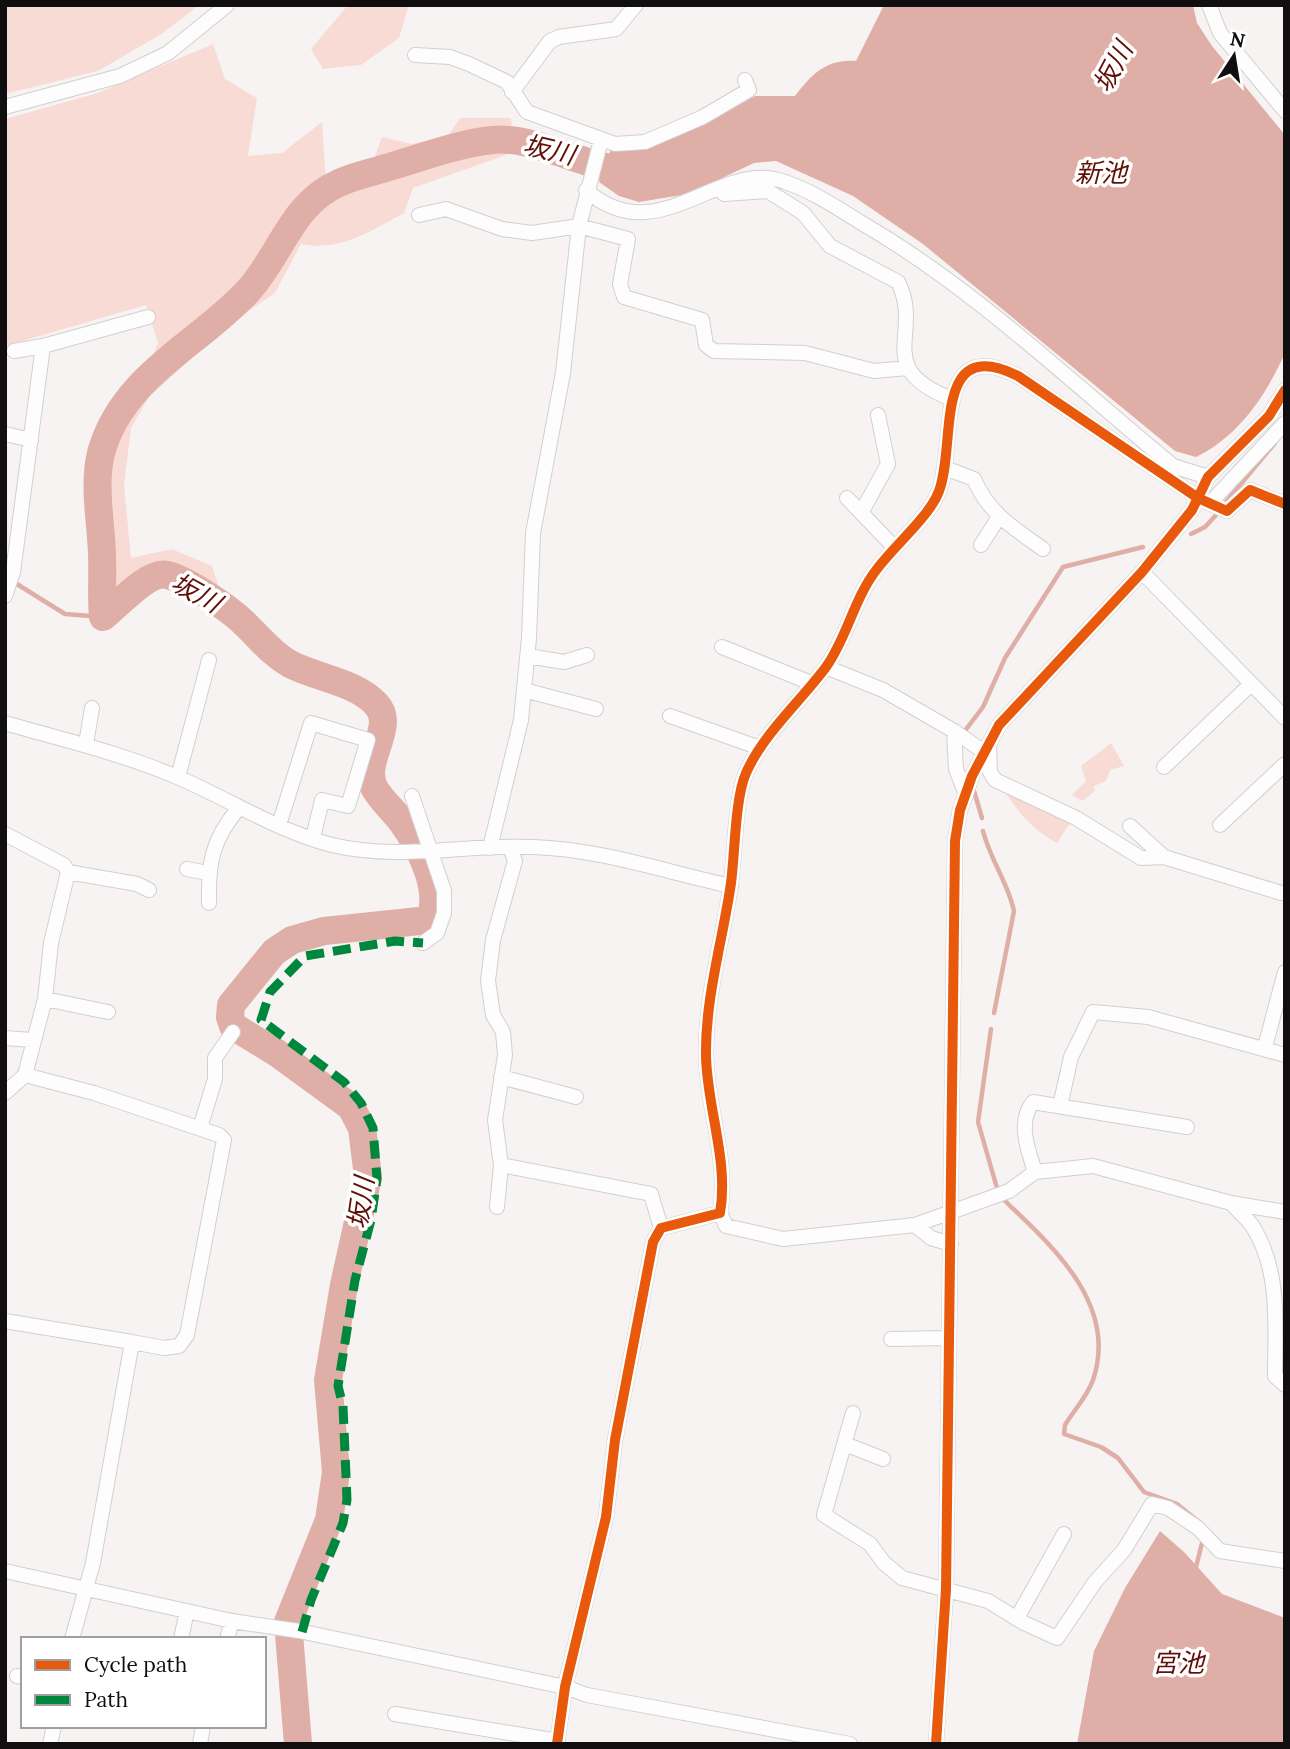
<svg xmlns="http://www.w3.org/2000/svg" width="1290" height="1749" viewBox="0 0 1290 1749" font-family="Lora,'Noto Sans JP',serif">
<rect width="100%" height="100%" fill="#f6f3f2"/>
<path fill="#f9dbd6" d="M5 5H199L163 33 98 71 5 94Z
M348 5H409L399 38 361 65 323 69 311 49Z
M213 44 225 79 257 98 248 156 282 153 322 122 325 168 331 201 363 189 382 137 412 144 448 136 460 118H511L514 152 413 188 404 213C371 231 340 252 301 244L275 293 229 324 149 397 131 428 124 485 131 558 172 549 212 566 222 597 179 574 156 567 109 603 104 498 113 446 131 412 158 343 146 305 5 346V119L98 93Z
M1111 743 1124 766 1110 770 1106 781 1094 786 1095 791 1082 801 1072 795 1086 781 1081 766Z
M1004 790 1072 820 1057 843C1032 829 1019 814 1004 790Z"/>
<path fill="#dfaea6" d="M884 5H1193L1197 23 1212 46 1285 135V353C1265 397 1239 436 1196 457L1175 451 923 244 853 196 776 161 754 163 688 194 639 202 619 196 599 182 611 149H641L702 125 755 96H795C812 74 826 59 856 61Z
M1160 1531 1184 1552 1222 1594 1285 1618V1744H1077L1094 1651 1125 1588Z"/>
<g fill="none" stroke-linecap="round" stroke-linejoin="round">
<path stroke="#dfaea6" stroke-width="4.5" d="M1225 503 1275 443
M1191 534 1205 527 1216 515
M12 581 65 614 103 617
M964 732 983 707 1005 658 1063 567 1143 547
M974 791 982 818
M983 831C990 859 1008 883 1014 911L994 1013
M991 1029 978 1122 997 1188
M1003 1199C1051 1245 1119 1304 1093 1380 1087 1397 1074 1410 1065 1425L1064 1434 1101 1447 1118 1458 1144 1492 1177 1504 1199 1522
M1196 1567 1202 1543"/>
<path stroke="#dfaea6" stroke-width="28" d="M298 1744 288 1622 329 1520 336 1472 328 1380 344 1285 368 1177 362 1128 351 1107 277 1053 233 1026 230 1017 231 1005 274 952 292 940 324 931 429 920C443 891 420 847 402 822 394 811 382 801 375 789 359 762 398 727 376 704 356 682 317 678 290 664 268 652 254 630 235 615 220 603 185 579 167 575 149 570 117 606 103 617 101 596 103 575 102 554 101 521 93 486 101 453 122 376 198 345 248 291 281 255 291 204 339 183 354 176 373 172 389 167 423 157 457 144 492 140 537 134 604 179 641 168"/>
<g stroke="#d2d0cf" stroke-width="16">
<path id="street" d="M1209 5 1220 33 1285 111
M415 55 450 57 469 64 507 82 527 112 615 144 645 142 703 117 749 90 745 80
M512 92 550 41 559 37 616 29 636 5
M5 107 120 76 168 53 227 5
M586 190C658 254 720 157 785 182 812 191 836 207 860 222 974 288 1071 382 1173 466L1208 477
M724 194 768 191 803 213 830 246 898 282C924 333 871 368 952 399
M419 215 446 209 502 229 532 233 579 226 628 239 620 284 624 297 702 320 706 345 714 351 805 353 874 371 908 368
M14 351 43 346
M5 434 31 440
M945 468 974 479C988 513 1015 529 1043 549
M847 498 893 546
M1210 503 1285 423
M861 513 888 464 878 415
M981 545 999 517
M1142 572 1285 718
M5 596 13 572 43 346 148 317
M722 647 811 683
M528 656 564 662 587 655
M826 667 883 690 954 731 956 769 966 795
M524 690 596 709
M670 716 760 748
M5 723C63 740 121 753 177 777 229 799 277 831 332 845 399 861 466 844 533 847 600 849 666 872 731 886
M954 731 984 752
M86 744 92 708
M989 745 990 772 995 780 1076 818 1141 858 1164 857 1281 893
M1164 767 1250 685
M178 777 209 660
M412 796 444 891V913L437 933 423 943
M279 825 311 723 368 740 348 806 322 800 313 838
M1220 825 1285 764
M1130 826 1164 857
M5 834 64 865 68 872 51 943 45 999 25 1075 94 1093 219 1135 224 1140 187 1335 179 1346 164 1348 132 1342 93 1563 72 1639
M510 847 515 861 493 940 488 981 493 1015 503 1032 505 1055 495 1120 501 1165 651 1194 661 1228
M490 848 521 720 529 638 533 533 563 373 579 226 601 140
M187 869 208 873
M68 872 137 884 149 890
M209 903C208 863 212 840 238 809
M45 999 108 1012
M5 1038 32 1040
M1265 1047 1285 972
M501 1077 576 1097
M5 1093 25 1075
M1060 1106 1071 1057 1093 1012 1148 1017 1285 1055
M200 1128 215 1079V1058L233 1032
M1035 1172C1028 1150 1017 1122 1033 1102L1187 1127
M1231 1203C1238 1211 1248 1219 1253 1227 1281 1272 1275 1327 1275 1376L1285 1385
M497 1207 501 1165
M720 1213 726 1226 783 1239 915 1225 1009 1191 1035 1172 1093 1166 1231 1203 1285 1212
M915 1225 931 1238 951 1244
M5 1321 132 1342
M891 1339 949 1338
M853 1413 824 1515 870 1544 884 1563 902 1578 988 1601 1024 1623 1057 1638 1095 1582 1124 1550 1152 1504 1168 1508 1198 1528 1220 1551 1285 1561
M845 1444 883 1459
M5 1571 232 1621 299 1631 565 1687 587 1695 850 1744
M1017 1618 1064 1534
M181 1639 187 1611
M227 1639 232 1621
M17 1676 23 1677
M395 1714 558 1741
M50 1744 54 1726
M200 1744 203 1726
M557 1744 565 1687 606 1517 615 1440 653 1242 661 1228 720 1213C729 1161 707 1108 706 1056 705 998 723 939 731 883 735 853 735 798 746 773 764 733 800 702 826 667 847 638 854 598 877 569 894 546 930 516 939 491 957 444 931 333 1018 376L1198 498 1227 511 1250 490 1285 504
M936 1744 946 1589 955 841 960 810 972 776 999 725 1142 572 1192 510 1208 477 1269 416 1285 390"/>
</g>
<use href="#street" stroke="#fefdfd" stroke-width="14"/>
<path stroke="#00873e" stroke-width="9" stroke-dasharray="18 9" stroke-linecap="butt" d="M302 1632 311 1600 343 1523 347 1500 343 1406 338 1386 355 1280 371 1220 377 1179 373 1128 361 1103 344 1082 261 1020 270 992 305 956 395 941 423 943"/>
<g stroke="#fff" stroke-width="15">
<path id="cycleway" d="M557 1744 565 1687 606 1517 615 1440 653 1242 661 1228 720 1213C729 1161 707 1108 706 1056 705 998 723 939 731 883 735 853 735 798 746 773 764 733 800 702 826 667 847 638 854 598 877 569 894 546 930 516 939 491 957 444 931 333 1018 376L1198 498 1227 511 1250 490 1285 504
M936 1744 946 1589 955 841 960 810 972 776 999 725 1142 572 1192 510 1208 477 1269 416 1285 390"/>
</g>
<use href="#cycleway" stroke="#e8590c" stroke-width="10"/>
</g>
<g text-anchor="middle" stroke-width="7" stroke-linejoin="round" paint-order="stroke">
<g font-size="26" font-style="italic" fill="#611008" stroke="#fff">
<text transform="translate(1113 67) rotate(-62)" y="9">坂川</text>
<text transform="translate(549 150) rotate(13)" y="9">坂川</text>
<text x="1101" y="182">新池</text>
<text transform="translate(196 593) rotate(29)" y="9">坂川</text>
<text transform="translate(361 1203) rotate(-82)" y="9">坂川</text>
<text x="1178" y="1672">宮池</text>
</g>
</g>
<rect width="1290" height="1749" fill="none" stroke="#100e0e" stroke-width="14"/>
<rect x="21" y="1637" width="245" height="91" fill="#ffffff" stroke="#9f9f9f" stroke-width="2"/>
<rect x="35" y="1660" width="35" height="10" fill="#e8590c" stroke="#9f9f9f" stroke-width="2"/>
<text x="84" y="1672" font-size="21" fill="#100e0e">Cycle path</text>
<rect x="35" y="1695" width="35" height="10" fill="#00873e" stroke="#9f9f9f" stroke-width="2"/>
<text x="84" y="1707" font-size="21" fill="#100e0e">Path</text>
<g transform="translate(1234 56) rotate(12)" stroke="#ffffff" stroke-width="5" paint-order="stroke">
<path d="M0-5L12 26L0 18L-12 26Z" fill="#100e0e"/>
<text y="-10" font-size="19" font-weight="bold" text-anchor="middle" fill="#100e0e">N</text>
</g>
</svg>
